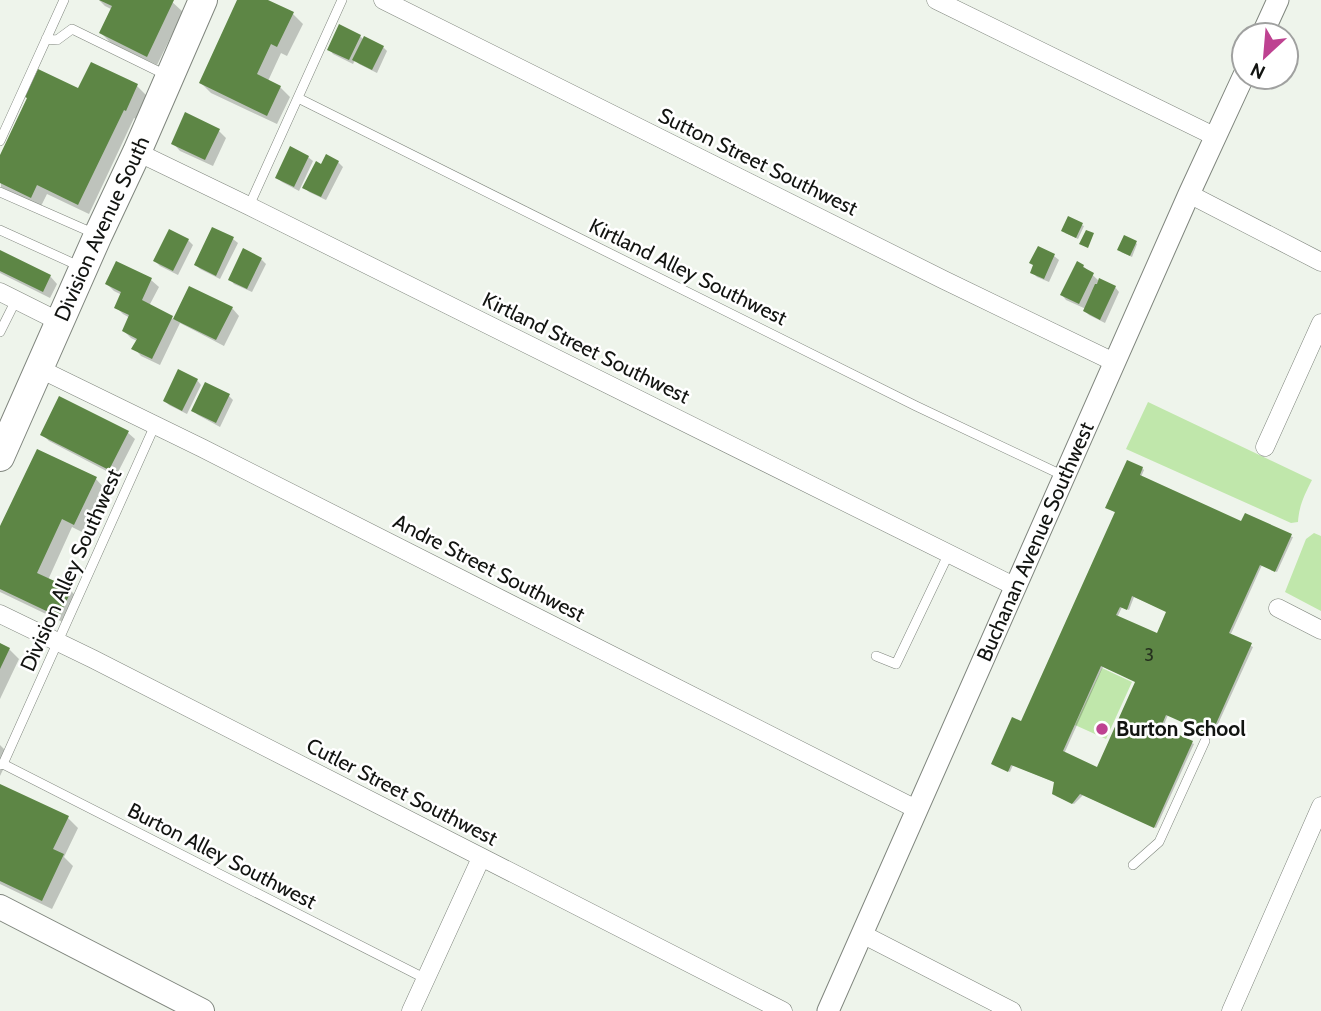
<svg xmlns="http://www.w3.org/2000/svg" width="1321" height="1011" viewBox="0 0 1321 1011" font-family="Cabin,sans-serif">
<rect width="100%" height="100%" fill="#eef4eb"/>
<path fill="#c0e7ab" d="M1148 402 1312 480C1305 494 1299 505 1298 522L1291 523 1126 449Z
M1314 533 1321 536V611L1285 592 1306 539Z
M1102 668 1132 682 1106 739 1075 725Z"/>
<path fill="#0003" fill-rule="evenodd" d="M99 0H170L183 12 157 65 111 43 101 33 113 10 105 6Z
M239 0H264L293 14 303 24 287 56 281 53 268 81 280 87 290 97 277 124 211 93 201 83Z
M360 36 364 40 383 47 387 51 377 73 359 64 355 60 353 64 333 54 329 49Z
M92 64 137 86 147 96 136 119 134 118 89 214 47 194 41 206 1 187 0 159 79 90Z
M219 131 226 138 213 166 180 151 173 143Z
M308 157 313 161 299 191 282 182 277 178Z
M338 162 343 167 326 200 309 192 305 188 322 166Z
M1069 219 1084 226 1078 239 1065 233Z
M213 229 233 239 238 243 220 279 200 269 196 265Z
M188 240 193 245 178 275 160 266 155 261Z
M1136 243 1137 244 1132 257 1121 252Z
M1039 248 1054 256 1059 260 1049 282 1037 277 1032 272Z
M0 252 50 276 57 284 50 298 0 273Z
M261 259 266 264 252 292 234 284 230 279Z
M117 263 151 280 159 287 149 306 175 320 190 288 232 308 239 316 224 346 180 323 160 365 141 356 134 348 137 341 131 338 124 331 130 318 123 314 116 307 122 295 114 291 107 284Z
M1083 266 1099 281 1115 287 1119 292 1105 323 1089 315 1085 311 1086 309 1066 300 1062 295Z
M197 380 201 385 187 414 169 405 165 401Z
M229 396 233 400 220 427 198 415 193 411Z
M127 432 135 439 116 476 49 441 42 434Z
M1142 468 1144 470 1141 477 1242 523 1293 537 1277 572 1262 565 1230 636 1253 647 1213 735 1168 715 1162 729 1194 744 1156 828 1083 795 1074 804 1056 796V783L1013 765 1010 772 995 765 1022 723 1116 513 1109 509ZM1134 597 1168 612 1158 636 1117 618 1122 607 1129 610ZM1103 667 1137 682 1098 769 1064 754Z
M96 479 105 489 84 533 72 527 48 580 71 591 81 601 69 625 0 592V530Z
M0 645 9 649 19 659 0 699Z
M0 745 10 755 0 776Z
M0 785 68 818 78 828 64 857 73 866 52 909 0 884Z"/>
<path fill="#5d8645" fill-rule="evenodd" d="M99 0H174L147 57 99 33 112 6Z
M237 0H268L294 12 277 47 271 44 257 74 281 86 267 116 199 83Z
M339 24 361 35 349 60 327 50Z
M364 36 384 46 372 70 352 60Z
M91 62 138 84 126 111 124 110 78 205 37 185 31 198 0 183V155L27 98 25 97 38 69 78 88Z
M185 112 220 129 205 160 171 144Z
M290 146 309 156 294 187 275 178Z
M326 154 339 161 321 197 302 188 316 161 321 164Z
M1068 216 1083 223 1076 238 1061 231Z
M212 227 234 237 216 276 194 265Z
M169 229 189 239 173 271 153 261Z
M1086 230 1094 233 1088 248 1079 244Z
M1124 235 1137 241 1130 256 1117 250Z
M1038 246 1055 254 1044 279 1030 273 1033 265 1029 263Z
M243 248 262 258 247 289 228 280Z
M0 250 51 275 43 292 0 271Z
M116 261 152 278 142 300 173 316 152 359 131 349 137 339 122 331 129 315 114 308 121 292 105 284Z
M1077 261 1084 265 1083 267 1094 273 1079 304 1060 295Z
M1099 278 1116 286 1100 320 1083 311 1095 284H1097Z
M189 286 233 307 216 340 173 319Z
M178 369 198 379 182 411 163 401Z
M205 382 230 394 216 423 191 411Z
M59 396 129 431 109 470 40 435Z
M37 449 97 477 74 525 62 519 37 573 72 589 59 617 0 589V526Z
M1127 460 1143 467 1140 475 1241 521 1245 513 1292 534 1275 572 1260 565 1229 633 1252 643 1211 735 1166 715 1161 727 1193 741 1154 828 1080 794 1072 804 1052 794 1054 782 1011 765 1008 772 991 764 1012 717 1021 721 1115 512 1105 508ZM1132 596 1166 612 1157 633 1116 615 1120 607 1127 610ZM1101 666 1135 682 1097 767 1063 751Z
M0 643 10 648 0 669Z
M0 784 69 816 53 849 64 854 42 901 0 881Z"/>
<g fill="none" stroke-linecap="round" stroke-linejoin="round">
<g stroke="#7f857d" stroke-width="10">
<path id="service" d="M46 39 57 40 72 29 168 76
M298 98 916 406 1064 476
M0 141 64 0
M0 192 93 233
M249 206 342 0
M0 230 79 266
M0 332 16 300
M876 656 896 664 949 553
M3 764 426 979
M0 765 3 764 155 425
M1133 865 1159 842 1205 741"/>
</g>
<g stroke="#7f857d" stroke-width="19">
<path id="minor" d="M383 0 944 280 1114 362
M936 0 1216 137
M137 152 249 206 1014 586
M1189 194 1321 262
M0 292 60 322
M40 369 202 448 916 809
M1265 447 1321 323
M1278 608 1321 630
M0 614 93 659 783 1011
M862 934 1012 1011
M411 1011 481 858
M1231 1011 1321 806"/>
</g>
<g stroke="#7f857d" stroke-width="23">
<g id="tertiary">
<path d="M1262 35 1278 0"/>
<path id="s1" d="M828 1011 1189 194 1244 75"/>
</g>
</g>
<g stroke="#7f857d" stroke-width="26">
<path id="secondary" d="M0 907 202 1011"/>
</g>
<g stroke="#7f857d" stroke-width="30">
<g id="primary">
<path id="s2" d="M0 457 98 235 137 152 203 0"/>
</g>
</g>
<use href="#service" stroke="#fff" stroke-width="9"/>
<use href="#minor" stroke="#fff" stroke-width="18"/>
<use href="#tertiary" stroke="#fff" stroke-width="21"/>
<use href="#secondary" stroke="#fff" stroke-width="24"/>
<use href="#primary" stroke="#fff" stroke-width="28"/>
</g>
<circle fill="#be4291" stroke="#fff" stroke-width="2.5" cx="1102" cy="729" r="7"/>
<g text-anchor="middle" stroke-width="5" stroke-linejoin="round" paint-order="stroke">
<g font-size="18" fill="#25301e">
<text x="1149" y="661">3</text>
</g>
<g font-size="21" fill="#121411" stroke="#fff">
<text transform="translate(758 162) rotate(26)" y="7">Sutton Street Southwest</text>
<text dy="7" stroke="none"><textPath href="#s2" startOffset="250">Division Avenue South</textPath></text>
<text transform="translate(688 272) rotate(26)" y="7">Kirtland Alley Southwest</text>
<text transform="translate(586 348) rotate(26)" y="7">Kirtland Street Southwest</text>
<text dy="7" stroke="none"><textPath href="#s1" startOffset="513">Buchanan Avenue Southwest</textPath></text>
<text transform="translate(489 568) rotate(27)" y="7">Andre Street Southwest</text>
<text transform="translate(71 570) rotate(-66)" y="7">Division Alley Southwest</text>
<text transform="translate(402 792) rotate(27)" y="7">Cutler Street Southwest</text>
<text transform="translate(222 856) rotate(27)" y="7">Burton Alley Southwest</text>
</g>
<g font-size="21" font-weight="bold" fill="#121411" stroke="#fff" text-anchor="start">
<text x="1116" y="736">Burton School</text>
</g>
</g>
<g transform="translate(1265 56) rotate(206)"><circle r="33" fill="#ffffff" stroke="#a0a1a0" stroke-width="2"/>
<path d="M0-5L12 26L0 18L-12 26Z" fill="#be4291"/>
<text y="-10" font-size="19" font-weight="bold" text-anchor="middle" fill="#121411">N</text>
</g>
</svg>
